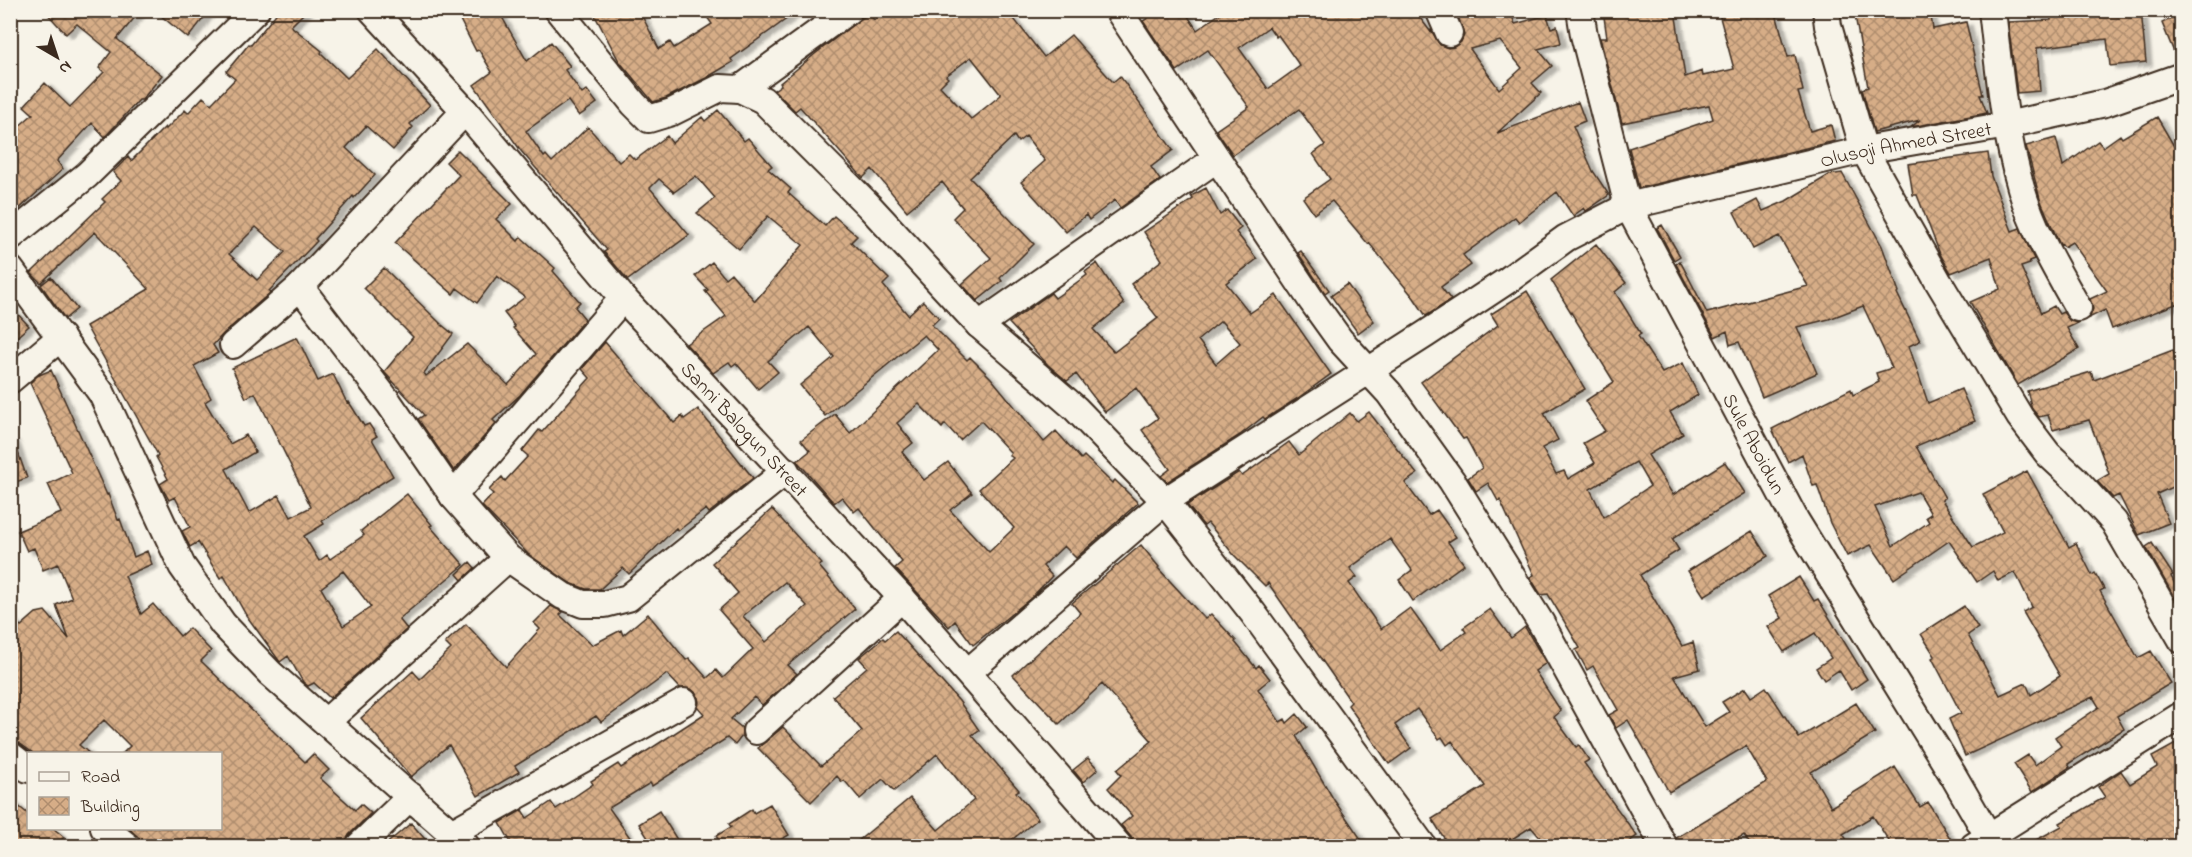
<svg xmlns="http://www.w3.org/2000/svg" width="2192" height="857" viewBox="0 0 2192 857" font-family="'Indie Flower',sans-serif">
<defs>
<pattern id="building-cross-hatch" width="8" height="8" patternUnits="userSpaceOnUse" patternTransform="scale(1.5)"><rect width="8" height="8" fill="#d6ad87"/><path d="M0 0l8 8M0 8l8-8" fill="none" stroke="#af8d6e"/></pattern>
<filter id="shadow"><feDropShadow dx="6" dy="3.5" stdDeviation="1.5" flood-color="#0004"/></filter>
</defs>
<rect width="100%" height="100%" fill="#f7f3e8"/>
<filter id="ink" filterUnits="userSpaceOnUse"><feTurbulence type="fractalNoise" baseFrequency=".0167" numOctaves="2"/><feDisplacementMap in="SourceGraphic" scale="12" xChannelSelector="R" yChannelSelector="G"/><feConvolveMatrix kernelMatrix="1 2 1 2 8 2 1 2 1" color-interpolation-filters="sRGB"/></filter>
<g filter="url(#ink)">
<path fill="url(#building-cross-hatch)" stroke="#3b2a1e" stroke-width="1.5" fill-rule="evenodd" filter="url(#shadow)" d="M44 10H141L117 39 162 75 142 100H139L105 137 92 123 57 161 63 169 18 210 10 203V134L33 114 24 106 45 83 70 107 104 72 99 68 111 52 77 24 66 34Z
M154 10H210L188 38Z
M279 10H307L291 26 322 51 321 53 347 78 378 49 430 105 410 124 413 127 393 150 366 126 346 148 375 175 354 198 353 196 315 239 317 241 269 291 271 292 223 334 213 345 218 353 194 366 211 398 205 402 230 444 246 435 255 452 226 469 249 513 279 495 291 517 311 507 255 393 246 398 232 368 297 337 318 381 333 374 347 403 349 402 364 426 369 424 377 436 372 439 393 476 322 521 324 524 304 536 319 561 327 555 330 559 364 535 361 531 407 494 432 525 430 526 464 565 399 619 407 629 330 698 314 683 308 686 303 682 288 656 280 662 246 615 224 576 220 578 198 542 190 547 182 531 190 527 175 497 169 500 160 484 168 479 156 457 158 455 86 326 149 289 95 232 41 283 31 273 105 202 102 199 121 181 113 172 128 157 131 161 165 127 166 129 185 110 188 113 203 97 211 104 235 79 226 72 249 44 251 45ZM256 227 285 252 257 280 229 254ZM343 571 371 607 343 626 321 588Z
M455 10H498L527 61 551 42 570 66 565 70 582 94 587 90 597 103 579 116 568 101 526 131 544 157 546 155 552 162 588 127 619 162 629 154 635 160 667 136 672 143 702 117 705 121 718 110 744 141 748 138 772 166 768 169 791 189 788 193 825 226 834 216 857 236 851 242 889 279 883 285 908 315 923 301 939 318 932 325 967 360 970 357 991 378 1044 442 1056 431 1081 459 1084 456 1112 483 1115 480 1138 503 1076 558 1064 546 1043 566 1052 576 1031 598 973 645 955 621 949 627 895 568 902 562 859 508 854 512 842 497 834 503 797 461 810 451 801 440 835 414 850 433 938 350 924 335 825 416 800 385 834 357 809 327 768 361 778 372 758 389 736 363 732 366 729 362 713 373 686 344 726 316 705 291 708 290 695 276 712 262 725 278 731 273 755 301 803 245 768 216 739 249 697 213 715 198 696 176 674 192 659 179 650 188 689 235 628 280 604 252 607 250 521 151 474 85 492 72 479 50 476 51ZM919 404 942 428 945 424 960 440 981 421 1011 453 1009 455 1013 458 979 489 1014 528 989 552 950 510 972 493 948 462 924 480 902 452 913 443 897 423Z
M592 10H639L659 49 670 42 674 48 712 24 702 10H799L731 59 733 62 706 78 666 98 653 102 619 61Z
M887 10H1007L1044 57 1071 35 1113 82 1120 76 1173 150 1151 167 1160 180 1120 208 1115 200 1089 220 1086 215 1066 232 1021 182 1045 161 1026 136 1018 142 1014 136 970 178 1034 244 1000 278 1002 281 977 301 962 284 991 258 953 218 963 208 942 182 907 211 872 169 863 178 800 107 795 111 774 90 781 85 780 83 815 54 859 20 869 14 874 20ZM971 57 1001 95 971 119 940 86 948 78 946 76Z
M1143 10H1184L1197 30 1225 10H1414L1430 31 1431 30 1440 45 1448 48 1454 47 1461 42 1464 35 1456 10H1510L1515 24 1547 15 1551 28 1557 26 1561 43 1538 49 1552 66 1532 83 1541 93 1497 133 1578 102 1585 121 1573 126 1593 171 1609 195 1586 211 1584 208 1573 216 1557 192 1519 222 1515 217 1463 255 1471 265 1441 287 1451 300 1426 316 1414 298 1369 243 1368 244 1332 201 1314 214 1303 198 1330 179 1313 154 1325 145 1299 109 1233 155 1216 130 1249 107 1208 50 1177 71 1143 21 1148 18ZM1269 27 1276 37 1278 35 1300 66 1268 89 1239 48ZM1500 41 1522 68 1499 89 1470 49Z
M1603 10H1675L1685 77 1702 71 1703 76 1734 69 1718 10H1759L1760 15 1775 10 1788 57 1795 55 1803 91 1798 92 1810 131 1831 125 1835 141 1639 188 1629 148 1713 119 1709 105 1622 123 1600 38H1607Z
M1854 10H1930L1933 29 1966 22 1983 95H1980L1987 113 1911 127 1920 120 1874 132 1862 89 1868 87Z
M2050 10H2141L2146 62 2110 66 2107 39 2037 48 2040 91 2017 93 2008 22 2051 20Z
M2181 14V61L2178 62 2162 23Z
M2157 117 2181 158V302L2112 329 2105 310 2089 318 2093 309 2090 299 2107 291 2072 242 2064 247 2062 244 2060 245 2040 199 2026 146 2056 138 2063 166 2098 141 2103 147 2120 135 2122 138Z
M458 150 512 204 496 219 518 241 521 237 555 268 553 271 580 302 575 307 585 319 520 395 493 420 496 423 454 471 418 419 424 415 384 372 413 337 364 288 384 268 442 325 453 334 424 373 426 376 467 344 508 385 536 354 513 328 515 327 504 313 525 297 497 276 477 303 457 288 453 294 395 243 459 175 446 162Z
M1988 153 1991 176 2012 231 2020 228 2034 259 2029 261 2030 264 2021 267 2041 313 2054 306 2059 314 2063 312 2070 321 2078 323 2067 328 2079 349 2018 385 1970 302 2000 289 1991 257 1951 273 1940 254 1917 195H1913L1908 164Z
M1842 173 1882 246 1899 292 1897 293 1920 341 1909 346 1928 403 1961 389 1975 421 1916 446 1945 498 1942 500 1973 547 2003 532 1983 494 2027 471 2069 547 2076 543 2092 575 2095 573 2104 589 2100 591 2138 658 2151 651 2171 683 2117 716 2124 729 2068 764 2070 767 2032 792 2014 764 2028 755 2035 765 2061 746 2055 737 2099 707 2093 697 1965 756 1949 719 1961 713 1932 658 1935 656 1921 634 1964 606 1978 628 1968 635 2000 695 2026 683 2031 695 2060 676 2023 612 2032 607 2015 572 1998 581 1993 571 1977 582 1949 541 1894 579 1871 545 1847 556 1830 523 1817 485 1813 486 1802 454 1788 462 1772 429 1851 389 1853 395 1879 382 1876 373 1892 368 1863 306 1829 319 1797 327 1817 373 1762 397 1739 342 1730 345 1727 331 1715 337 1676 264 1680 261 1707 313 1808 286 1779 236 1753 249 1734 212 1757 200 1763 211 1786 201 1829 175ZM1918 492 1931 514 1926 517 1929 522 1893 546 1875 507Z
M1206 188 1220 215 1227 210 1241 228 1236 232 1257 259 1226 283 1250 313 1276 295 1331 374 1298 398 1265 419 1263 417 1240 435 1167 482 1161 476 1170 469 1142 430 1158 418 1136 388 1105 412 1076 374 1067 381 1048 365 1009 323 1051 293 1055 298 1087 275 1085 272 1097 263 1124 304 1093 329 1114 352 1158 318 1131 284 1162 260 1144 232 1193 199 1191 196ZM1221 321 1240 343 1216 364 1198 340Z
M1662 225 1680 256 1674 260 1657 228Z
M1596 244 1626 283 1615 292 1641 334 1638 336 1662 373 1683 363 1698 395 1670 412 1683 434 1648 455 1673 495 1725 462 1745 493 1672 539 1679 550 1640 575 1682 646 1693 642 1700 669 1674 676 1705 727 1729 712 1722 702 1745 688 1751 697 1766 687 1799 738 1856 703 1875 733 1811 772 1831 807 1895 767 1920 807 1928 802 1955 846H1892L1873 816 1843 834 1851 846H1751L1744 835 1725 846H1679L1676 838 1767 782 1746 746 1669 792 1628 720 1616 728 1609 715 1618 710 1593 666 1587 670 1576 650 1580 648 1548 594 1541 595 1530 577 1534 575 1500 500 1498 501 1488 483 1476 491 1468 478 1482 468 1466 438 1463 439 1421 382 1498 325 1491 314 1527 291 1585 389 1544 413 1558 440 1542 448 1556 474 1564 471 1568 479 1595 463 1583 443 1605 431 1585 401 1614 382 1551 280ZM1636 462 1650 486 1604 517 1590 489Z
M1301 251 1329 290 1325 293 1298 253Z
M51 277 77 309 65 319 41 285Z
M1347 284 1374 321 1358 333 1331 296Z
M10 306 29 326 10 343Z
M605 342 674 423 682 416 684 419 698 409 753 478 709 513 706 509 678 531 676 528 629 574 623 568 600 589H586L570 583 528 554 482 506 493 494 489 490 502 477 505 481 528 456 522 451 539 430 542 432 590 378 582 369Z
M2173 350 2181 373V435L2175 438 2181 452V483L2157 494 2169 523 2139 535 2119 495 2113 498 2097 481 2109 474 2089 420 2053 430 2048 415 2039 417 2032 409 2027 391 2091 372 2094 380Z
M51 370 107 495 108 494 118 520 120 519 134 557 147 551 152 564 125 576 141 614 153 604 180 636 189 628 211 651 201 661 305 762 313 754 329 770 320 778 355 810 361 804 371 813 349 835 344 846H146L129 828H220V753H123L130 746 104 720 79 745 89 753H33L19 743 10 740V617L21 626 36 613 45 611 69 639 56 605 72 598 58 564 43 570 34 548 27 551 18 531 61 513 48 484 72 473 30 383 37 376Z
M1369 412 1417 474 1405 483 1429 515 1437 510 1456 537 1448 542 1464 564 1413 601 1399 580 1412 570 1390 539 1350 568 1357 577 1349 583 1381 629 1410 608 1440 650 1466 632 1463 628 1490 609 1511 638 1525 627 1546 663 1535 671 1561 711 1554 717 1576 747 1579 745 1589 760 1584 763 1637 836 1623 846H1547L1531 827 1501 846H1449L1432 819 1485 786 1452 741 1447 745 1442 737 1439 739 1417 709 1395 725 1411 748 1389 764 1348 705 1351 702 1268 583 1265 586 1233 554 1208 523 1204 526 1187 505 1239 472 1242 476 1289 442 1299 455 1350 413 1357 421Z
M10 438H13L27 478 10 484Z
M772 509 822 564 819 566 855 609 788 665 797 674 762 705 754 697 731 719 742 728V736L735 745 727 738 652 786 650 783 609 808 636 846H513L500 823 522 810 527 818 551 802 556 809 593 784 591 781 618 764 621 768 704 714 698 707 699 702 697 694 691 689 680 688 667 674 601 722 596 716 515 766 519 772 478 796 449 745 411 777 361 718 413 671 420 679 451 649 445 643 466 624 506 667 540 629 534 623 551 606 563 612 560 615 592 645 621 630 623 635 648 614 686 660 689 658 707 678 716 670 723 678 753 649 719 610 738 593 712 563ZM785 582 807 606 766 642 743 616Z
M1752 531 1768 556 1704 596 1688 571Z
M2152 543 2173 575 2171 576 2181 597V609L2146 547Z
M1141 545 1159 567 1158 568 1205 619 1211 614 1236 641 1235 642 1256 668 1259 665 1270 679 1258 689 1280 722 1285 719 1287 723 1297 714 1307 727 1296 736 1334 800 1361 839 1350 846H1134L1131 837 1121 825 1132 816 1108 788 1121 775 1117 770 1152 741 1102 684 1059 724 1013 675 1080 613 1072 603Z
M470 562 475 568 462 580 457 574Z
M1799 577 1814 601 1818 599 1867 679 1851 690 1839 670 1824 680 1816 668 1831 658 1815 633 1784 652 1768 627 1782 618 1768 596Z
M896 631 959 701 979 730 972 735 1019 790 1016 792 1038 819 1004 846H852L910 798 938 830 974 800 937 754 894 791 883 779 860 799 844 780 842 782 837 776 811 802 758 748 783 727 821 766 862 731 833 696 867 667 859 658 883 638 885 640Z
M2181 741V846H2025L2062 826 2060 823 2105 797 2098 787 2118 773 2121 771 2130 784 2157 767 2152 757Z
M1088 758 1098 769 1083 782 1073 770Z
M10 799 28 814V828H53L64 837 56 846H10Z
M770 804 789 835 770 846H722L716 836 731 827 729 824 752 809 754 813Z
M659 811 681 846H653L639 824Z
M411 823 431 846H384Z"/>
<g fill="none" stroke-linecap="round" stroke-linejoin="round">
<g stroke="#3b2a1e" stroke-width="30">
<g id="minor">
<path id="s1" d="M372 10 465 111 623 298 902 598 1119 846"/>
<path d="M558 10 634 104 649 119 672 112 720 88 740 89 763 100 869 206 979 325 1075 408 1165 501 1253 613 1423 846"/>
<path d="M1118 10 1312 301 1340 340 1389 393 1452 481 1541 623 1664 846"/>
<path d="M1439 10 1449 33"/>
<path id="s2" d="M1580 10 1584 35 1628 206 1796 521 1953 775 1994 846"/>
<path d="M1826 10 1828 26 1864 150 1938 281 2020 417 2048 454 2074 478 2114 522 2182 640"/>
<path d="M1992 10C1999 69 2004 131 2021 188 2033 230 2056 269 2078 308"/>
<path d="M740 89 849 10"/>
<path d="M10 237 87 175 256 10"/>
<path d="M10 269 102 394 182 566 223 624 270 673 466 846"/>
<path d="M300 287 389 403 453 496 508 558 563 596 583 604H605L628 598 786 471"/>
<path d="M979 325 1216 159"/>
<path d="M233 345 300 287 465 111"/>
<path d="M10 380 61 337"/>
<path d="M453 496 623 298"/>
<path id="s3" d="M968 672 1165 501 1426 334 1508 280 1566 238 1628 206 1864 150 2007 125 2105 103 2182 76"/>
<path d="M326 722 508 558"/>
<path d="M756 731 902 598"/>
<path d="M10 755 28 769"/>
<path d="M104 828 127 846"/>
<path d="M451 833 684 702"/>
<path d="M359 846 411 796"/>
<path d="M1974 846 2182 715"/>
</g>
</g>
<use href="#minor" stroke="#f7f3e8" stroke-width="26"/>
</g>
</g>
<g text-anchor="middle" stroke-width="4.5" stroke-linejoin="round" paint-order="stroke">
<g font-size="20" fill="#3b2a1e" stroke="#f7f3e8">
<text dy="7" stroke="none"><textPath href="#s3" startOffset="1095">Olusoji Ahmed Street</textPath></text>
<text dy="7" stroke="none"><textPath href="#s1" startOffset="561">Sanni Balogun Street</textPath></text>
<text dy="7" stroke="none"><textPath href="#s2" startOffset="471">Sule Aboidun</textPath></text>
</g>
</g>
<rect width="2192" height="857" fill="none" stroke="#f7f3e8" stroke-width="36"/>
<rect x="18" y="18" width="2156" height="821" fill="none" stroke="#3b2a1e" stroke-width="2" filter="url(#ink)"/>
<rect x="27" y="752" width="195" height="78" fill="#f7f3e8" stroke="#aca397" stroke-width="1.5"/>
<rect x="39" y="772" width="30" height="9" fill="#f7f3e8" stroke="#aca397" stroke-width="1.5"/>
<text x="81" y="782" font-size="18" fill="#3b2a1e">Road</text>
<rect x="39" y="797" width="30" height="18" fill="url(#building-cross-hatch)" stroke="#aca397" stroke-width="1.5"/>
<text x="81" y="812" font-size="18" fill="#3b2a1e">Building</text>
<g transform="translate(57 57) rotate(141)" stroke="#f7f3e8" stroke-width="4.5" paint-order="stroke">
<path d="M0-4.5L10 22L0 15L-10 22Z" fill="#3b2a1e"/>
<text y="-9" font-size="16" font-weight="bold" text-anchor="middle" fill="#3b2a1e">N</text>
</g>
</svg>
